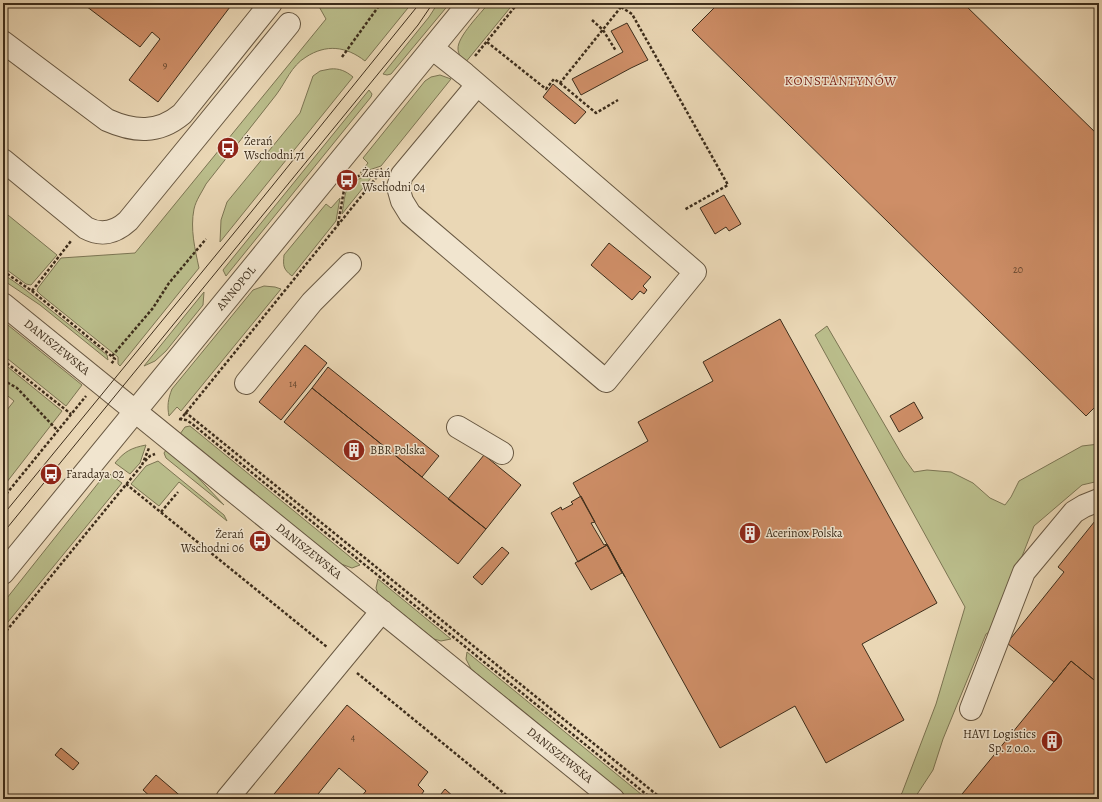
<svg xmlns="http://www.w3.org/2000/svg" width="1102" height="802" viewBox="0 0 1102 802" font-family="Alegreya,serif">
<rect width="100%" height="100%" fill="#ead7b5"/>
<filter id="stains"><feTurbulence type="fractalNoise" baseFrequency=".005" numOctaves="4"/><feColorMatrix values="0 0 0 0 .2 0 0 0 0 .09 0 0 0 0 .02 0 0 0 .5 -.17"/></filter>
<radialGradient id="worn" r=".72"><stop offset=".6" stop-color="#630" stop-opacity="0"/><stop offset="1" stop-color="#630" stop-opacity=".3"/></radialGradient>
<path fill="#babd8b" stroke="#7c7553" d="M317 3H412L365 61C346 46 326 44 306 57 291 66 286 82 276 95 253 125 229 154 206 184 202 192 196 200 194 209 190 229 195 249 199 268L120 366 118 364V357L41 295 37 291 38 288 61 258 135 253 326 19Z
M438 3H450L391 74 387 75 383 74 429 17Z
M489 3H514L465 63C462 59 458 54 458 49 457 37 481 13 489 3Z
M330 69C339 68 346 71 353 77L220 242 221 220 227 202 300 113 313 76 320 71Z
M440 75 451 79 381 166 360 173 368 163 363 158 425 81 431 77Z
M369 90 372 94 371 97 226 276 223 270Z
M375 173 342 214C347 183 344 184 375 173Z
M340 198 336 221 292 276C283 269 283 266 284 255L326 204 331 208Z
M3 211 57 255 31 285 26 284 3 267Z
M3 274 22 287 107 355 108 360 40 305 3 280Z
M264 286 275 287 281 289 181 411 177 407 169 416C167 406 168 399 172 389L253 290Z
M204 292 203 305 166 351 155 361 144 366Z
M3 321 82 385 66 406 3 355Z
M827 326 904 458 914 472 927 470 951 472 973 483 990 498 1005 505 1011 497 1019 481 1082 446 1099 444V481L1082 485 1034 526 993 630 986 634 943 739 933 770 914 799H896L902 793 936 704 965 607 815 335Z
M3 363 62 411 3 487V415L14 401 3 392Z
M190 426 360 565 352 568 341 564 180 434 185 427Z
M146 445 140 463 130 474 115 463C125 451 131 448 146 445Z
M166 450 187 466 224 505 166 458 164 453Z
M158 461 224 515 227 521 179 482 159 506 131 484 146 466Z
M107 472 122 483 3 628V614L8 608 3 603Z
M378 579 451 639 441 641 434 639 378 594 376 588Z
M467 652 647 799H630L471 669 466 659Z"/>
<path fill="#ce8e67" stroke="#3d2d1b" d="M82 3H233L158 102 129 80 160 39 152 32 140 47Z
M715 3H963L1099 136V403L1086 416 692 30 717 5Z
M627 23 648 60 631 68 581 95 572 79 623 52 611 31Z
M553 84 586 112 575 124 543 97Z
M724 195 741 224 729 231 726 227 715 234 700 208Z
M609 243 651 277 643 286 647 290 644 294 640 291 632 300 591 265Z
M780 319 937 603 862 644 904 720 826 763 795 706 720 748 573 483 648 441 638 422 713 381 703 362Z
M305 345 327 363 281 420 259 402Z
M328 367 439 456 422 477 312 388Z
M312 388 486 529 458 564 284 422Z
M914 402 923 418 899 432 890 416Z
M484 455 521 485 486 529 448 499Z
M581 496 595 522 591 523 604 545 607 544 625 577 607 545 578 562 551 513 561 507 562 510 573 504 571 502Z
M1099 516V684L1071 661 1054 682 1007 643 1064 572 1058 567Z
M607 545 622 573 591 590 575 563Z
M502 547 509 553 482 585 473 577Z
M1071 661 1099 684V799H958Z
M347 705 428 772 418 785 424 791 418 799H359L366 791 339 768 314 799H270Z
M61 748 79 763 73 770 55 755Z
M156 775 184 799H153L143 790Z
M445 789 456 799H437Z"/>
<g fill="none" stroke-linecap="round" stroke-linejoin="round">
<g stroke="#685842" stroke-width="24">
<path id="minor" d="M3 42 107 120C134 132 158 134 182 114L271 3
M432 48 465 74 695 272 606 381 410 214 402 201 398 187 402 175 477 85
M3 160 86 228C101 236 115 233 128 221L289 24
M3 304 613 799
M246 383 312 302 350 264
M458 427 502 453
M3 573 469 3
M971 709 1024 572 1074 512 1084 506 1099 500
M227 799 382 611"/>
</g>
<path stroke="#3d2d1b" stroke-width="2.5" stroke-dasharray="3 2" stroke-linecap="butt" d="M621 7 632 14 728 185 684 210
M592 20 603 30 616 51
M487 42 546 89 554 79 560 83 621 7 615 3
M475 56 518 3
M342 57 381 3
M560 83 596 113 618 100
M352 178 382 169
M338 224 344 190
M3 271 32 291 115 359 111 364
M32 291 71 241
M112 356 153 308 169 283 206 239
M3 360 71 414
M3 380 17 388 58 431
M185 412 662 799
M179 419 186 420 191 423 652 799
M180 420 380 173
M145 461 150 456 155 454
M142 465 149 448
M126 484 327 647
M3 498 86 396
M161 512 178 492
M3 635 142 465
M357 673 511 799"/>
<use href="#minor" stroke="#f1e5cf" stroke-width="22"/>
<path stroke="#3d2d1b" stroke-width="1" d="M3 515 252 211 420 3
M3 533 418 25 433 3"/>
</g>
<defs>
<g id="bus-disc" transform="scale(1.15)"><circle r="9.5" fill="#8f2418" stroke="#f1e5cf"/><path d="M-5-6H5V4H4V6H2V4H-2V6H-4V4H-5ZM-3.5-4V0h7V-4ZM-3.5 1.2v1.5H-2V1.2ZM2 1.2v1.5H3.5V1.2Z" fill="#fff"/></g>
<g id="building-disc" transform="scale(1.15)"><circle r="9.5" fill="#8f2418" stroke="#f1e5cf"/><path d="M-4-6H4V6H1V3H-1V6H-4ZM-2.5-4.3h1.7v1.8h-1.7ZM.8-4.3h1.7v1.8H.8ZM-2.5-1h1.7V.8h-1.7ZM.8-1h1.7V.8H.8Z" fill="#fff"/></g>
</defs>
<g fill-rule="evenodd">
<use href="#bus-disc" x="228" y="148"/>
<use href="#bus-disc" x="347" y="180"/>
<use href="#building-disc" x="354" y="450"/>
<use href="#bus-disc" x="51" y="474"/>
<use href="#building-disc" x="750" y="533"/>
<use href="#bus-disc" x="260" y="541"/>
<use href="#building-disc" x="1052" y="741"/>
</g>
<g text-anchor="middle" stroke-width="3" stroke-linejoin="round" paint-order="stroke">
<g font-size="10" fill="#61452e">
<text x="165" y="68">9</text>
<text x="1018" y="273">20</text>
<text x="293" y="387">14</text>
<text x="353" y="741">4</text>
</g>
<g font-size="12" fill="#3d2d1b" stroke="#f1e5cf" text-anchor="start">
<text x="244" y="145">Żerań<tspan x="244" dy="14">Wschodni 71</tspan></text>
<text x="362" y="177">Żerań<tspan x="362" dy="14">Wschodni 04</tspan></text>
<text x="370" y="454">BBR Polska</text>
<text x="66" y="478">Faradaya 02</text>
<text x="766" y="537">Acerinox Polska</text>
<text x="244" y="538" text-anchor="end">Żerań<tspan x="244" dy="14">Wschodni 06</tspan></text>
<text x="1036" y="738" text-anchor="end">HAVI Logistics<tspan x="1036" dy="14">Sp. z o.o..</tspan></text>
</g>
<g font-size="12" fill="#3d2d1b" stroke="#f1e5cf">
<text transform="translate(236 288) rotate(-50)" y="4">ANNOPOL</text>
<text transform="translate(57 347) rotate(39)" y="4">DANISZEWSKA</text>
<text transform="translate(309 551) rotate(39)" y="4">DANISZEWSKA</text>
<text transform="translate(560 755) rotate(39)" y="4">DANISZEWSKA</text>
</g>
<g font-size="13" letter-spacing="1" fill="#7a1f14" stroke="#f1e5cf">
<text x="841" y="85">KONSTANTYNÓW</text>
</g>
</g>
<rect width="1102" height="802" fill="none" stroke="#ead7b5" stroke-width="16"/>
<rect x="4" y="4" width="1094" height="794" fill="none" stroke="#3d2d1b" stroke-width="2"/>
<rect x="8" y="8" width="1086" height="786" fill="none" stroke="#3d2d1b"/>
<rect width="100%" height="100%" filter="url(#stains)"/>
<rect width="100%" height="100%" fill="url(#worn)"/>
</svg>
